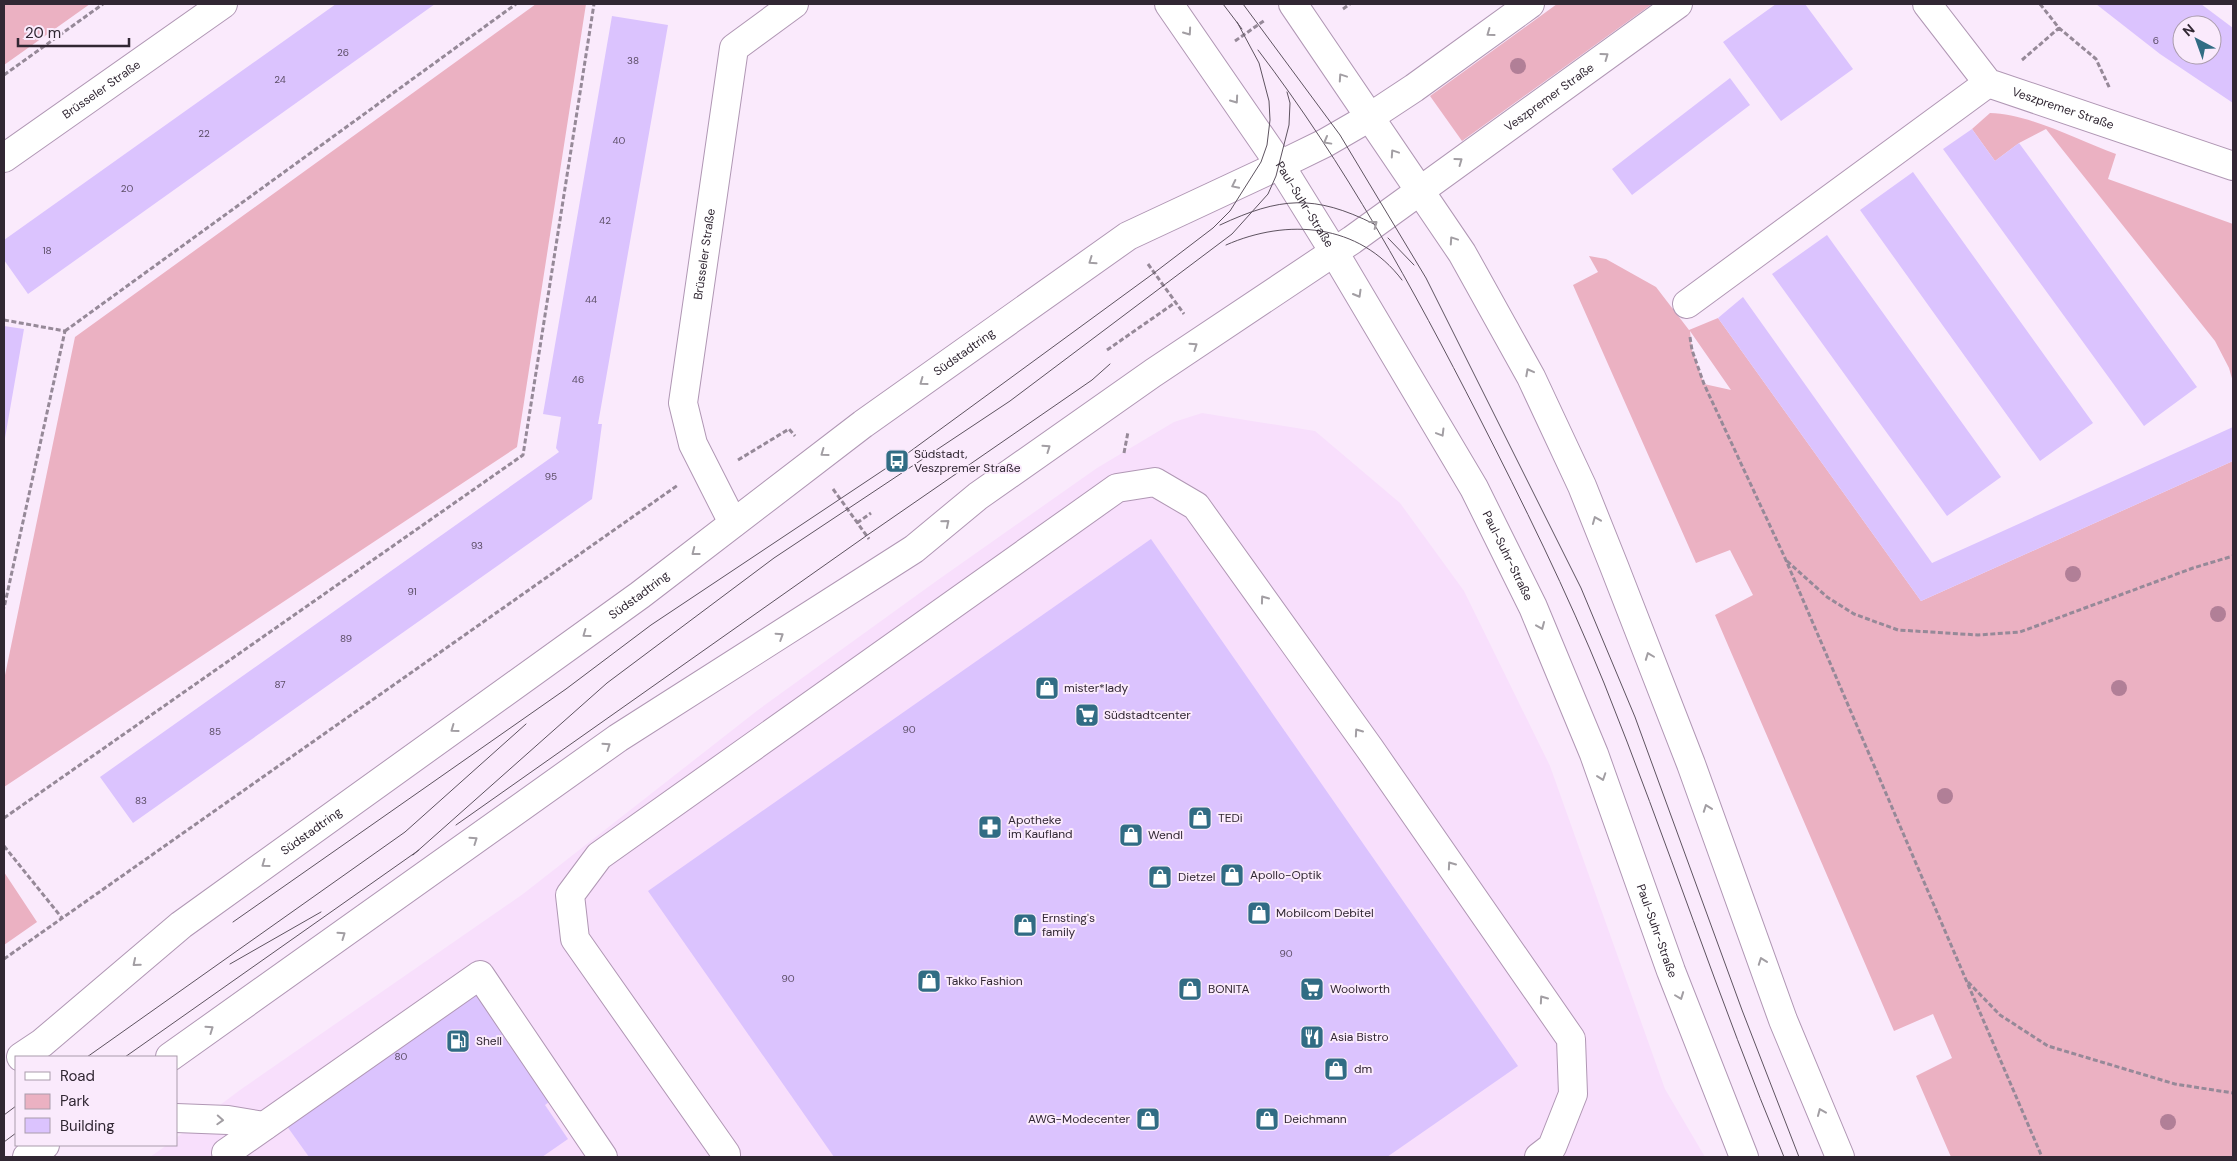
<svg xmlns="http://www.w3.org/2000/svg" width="2237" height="1161" viewBox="0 0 2237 1161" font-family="'DM Sans',sans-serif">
<rect width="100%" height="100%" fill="#faeafc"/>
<path fill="#f8dffc" d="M1202 413 1315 431 1400 503 1464 591 1550 766 1665 1089 1705 1157H150L167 1145H176V1138L240 1090 523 894 758 710 935 582 1097 468 1174 422Z"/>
<path fill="#ebb1c2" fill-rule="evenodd" d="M4 4H90L4 65Z
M536 4H586L517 447 4 787V680L75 337Z
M1557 4H1652L1462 141 1430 96Z
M1990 113C2027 113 2080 141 2116 154L2108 179 2233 224V382L2229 368 2215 341 2046 129 2019 143 1995 161 1972 129Z
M1589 256 1606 259 1656 287 1689 330 1718 318 1921 601 2233 461V1157H1951L1916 1076 1952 1058 1933 1014 1894 1031 1715 615 1753 595 1730 550 1696 563 1573 285 1598 272ZM1690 331 1731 390 1704 384 1692 350Z
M4 872 37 922 4 945Z"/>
<path fill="#dbc3fe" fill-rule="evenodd" d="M336 4H435L28 294 4 260V240Z
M1776 4H1805L1853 69 1781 121 1723 42Z
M2096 4H2201L2233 28V103L2160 54ZM2182 25H2212V55H2182Z
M612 16 668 25 598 424H602L592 499 133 823 100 777 559 452 556 448 561 417 543 414Z
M1730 78 1750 105 1632 195 1612 169Z
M1972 129 1995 161 2019 143 2197 387 2144 426 1943 149Z
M1913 172 2093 423 2040 461 1860 210Z
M1827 235 2001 477 1947 516 1772 274Z
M1743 297 1932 563 2233 427V461L1921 601 1718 318Z
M4 326 24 329 5 438H4Z
M1151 539 1518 1066 1387 1157H834L648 891Z
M478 985 557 1096 545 1105 568 1139 542 1157H309L284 1122Z"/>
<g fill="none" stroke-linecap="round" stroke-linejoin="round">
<g stroke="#b097b4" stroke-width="30">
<g id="minor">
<path id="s1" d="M1169 4 1280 165 1334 252 1474 488 1533 607 1594 754 1671 971 1744 1157"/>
<path d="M1293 4 1462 253 1531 377 1582 486 1614 566 1691 764 1783 1020 1840 1157"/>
<path id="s2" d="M1927 4 1988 83 2233 166"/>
<path id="s3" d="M4 158 223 4"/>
<path d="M1687 304 1988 83"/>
<path id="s4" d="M733 523 693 444 683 403 734 48 794 4"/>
<path id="s5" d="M21 1057 42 1043 181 925 640 595 863 424 1128 236 1280 165 1325 143 1370 117 1414 88 1530 4"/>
<path id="s6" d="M170 1057 618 738 914 549 978 496 1153 373 1352 240 1678 4"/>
<path d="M176 1118 228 1120 264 1126"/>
<path d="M27 1157 45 1145"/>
<path d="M229 1157 226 1153 480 975 603 1157"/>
<path d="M726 1157V1154L575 939 570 895 599 856 1117 488 1155 482 1196 506 1370 749 1571 1039 1573 1094 1552 1147 1539 1157"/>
</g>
</g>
<path stroke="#968998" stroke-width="3" stroke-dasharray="5 2.5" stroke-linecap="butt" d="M2040 4 2059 28 2096 59 2110 89
M1343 9 1350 4
M1235 41 1265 20
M2022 60 2059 28
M4 75 103 4
M1148 264 1184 314
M4 320 65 331 4 608
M65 331 516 4
M1690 337 1692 350 1704 384 1785 558 2042 1157
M1107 350 1176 302
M1124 453 1128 432
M738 460 789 429 795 436
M833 489 869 539
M857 523 871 513
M1787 561 1827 597 1854 614 1898 630 1978 635 2020 632 2193 568 2233 556
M4 818 523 455 594 4
M4 846 62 918
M4 959 678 485
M1968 982 2000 1015 2048 1046 2175 1084 2233 1093"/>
<use href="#minor" stroke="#fff" stroke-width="28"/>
<path stroke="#5e5360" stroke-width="1" d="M1223 4 1242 29
M1243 4 1340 135 1426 278 1581 588 1635 717 1742 1010 1799 1157
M1258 50C1345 164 1413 288 1478 415 1523 503 1567 592 1604 683 1667 840 1719 1001 1784 1157
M1220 225C1280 197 1314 194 1374 224
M1388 238 1414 265
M1226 245C1287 218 1359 223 1402 280
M456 825 866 536 1092 380 1110 364
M413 855 607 683 774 558 1010 401 1232 234 1268 194 1276 176 1289 125 1290 103 1287 92
M233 922 566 689 651 625 897 461 1154 273 1213 228 1230 211 1261 162 1267 145 1270 120 1269 101 1259 63 1237 22
M230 964 321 912
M87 1057 405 832 526 724
M125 1057 419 850
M4 1115 16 1106
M4 1142 16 1133"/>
</g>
<g fill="#b17f97">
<circle cx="1518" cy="66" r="8"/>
<circle cx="2073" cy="574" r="8"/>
<circle cx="2218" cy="614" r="8"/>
<circle cx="2119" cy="688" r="8"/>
<circle cx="1945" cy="796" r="8"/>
<circle cx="2168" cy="1122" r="8"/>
</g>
<defs><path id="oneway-chevron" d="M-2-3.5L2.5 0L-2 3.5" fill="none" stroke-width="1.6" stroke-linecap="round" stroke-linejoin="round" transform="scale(1.25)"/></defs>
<g stroke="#a29ea3">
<use href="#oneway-chevron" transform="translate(1188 32) rotate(55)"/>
<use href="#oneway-chevron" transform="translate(1490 33) rotate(144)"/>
<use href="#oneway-chevron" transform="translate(1605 56) rotate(-36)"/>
<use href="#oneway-chevron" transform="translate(1342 77) rotate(-124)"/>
<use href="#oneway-chevron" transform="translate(1235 100) rotate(55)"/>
<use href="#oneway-chevron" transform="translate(1327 141) rotate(151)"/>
<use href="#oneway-chevron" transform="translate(1394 153) rotate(-124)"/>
<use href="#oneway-chevron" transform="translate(1459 161) rotate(-36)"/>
<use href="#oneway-chevron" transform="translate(1235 185) rotate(154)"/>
<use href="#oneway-chevron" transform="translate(1374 224) rotate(-37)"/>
<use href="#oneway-chevron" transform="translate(1453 240) rotate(-124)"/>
<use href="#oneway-chevron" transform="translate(1092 261) rotate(145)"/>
<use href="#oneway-chevron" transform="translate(1358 294) rotate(60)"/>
<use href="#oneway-chevron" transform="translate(1194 346) rotate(-34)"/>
<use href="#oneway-chevron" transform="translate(1529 372) rotate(-118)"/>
<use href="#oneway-chevron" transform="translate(923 382) rotate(144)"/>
<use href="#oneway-chevron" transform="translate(1441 433) rotate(59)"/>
<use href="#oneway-chevron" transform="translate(1047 448) rotate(-35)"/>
<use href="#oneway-chevron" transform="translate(824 453) rotate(144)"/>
<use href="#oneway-chevron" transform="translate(1596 520) rotate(-112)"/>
<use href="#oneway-chevron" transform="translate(946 523) rotate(-40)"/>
<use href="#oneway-chevron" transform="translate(695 552) rotate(142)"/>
<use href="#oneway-chevron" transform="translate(1264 599) rotate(-126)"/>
<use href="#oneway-chevron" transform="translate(1541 626) rotate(67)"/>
<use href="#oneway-chevron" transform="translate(586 634) rotate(144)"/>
<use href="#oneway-chevron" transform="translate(780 636) rotate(-33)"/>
<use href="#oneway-chevron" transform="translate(1649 656) rotate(-111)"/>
<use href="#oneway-chevron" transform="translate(454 729) rotate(144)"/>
<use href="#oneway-chevron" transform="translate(1358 732) rotate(-125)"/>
<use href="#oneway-chevron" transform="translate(607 746) rotate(-35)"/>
<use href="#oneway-chevron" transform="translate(1602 777) rotate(71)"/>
<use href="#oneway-chevron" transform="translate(1707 808) rotate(-110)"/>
<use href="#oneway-chevron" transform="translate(474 840) rotate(-35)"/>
<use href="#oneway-chevron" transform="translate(265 864) rotate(144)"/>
<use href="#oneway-chevron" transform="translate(1451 865) rotate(-125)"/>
<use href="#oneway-chevron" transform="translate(342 935) rotate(-35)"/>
<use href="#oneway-chevron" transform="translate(1762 961) rotate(-110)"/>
<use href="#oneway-chevron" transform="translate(136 963) rotate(140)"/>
<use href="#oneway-chevron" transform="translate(1680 996) rotate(69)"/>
<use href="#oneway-chevron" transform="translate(1543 999) rotate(-125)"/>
<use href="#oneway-chevron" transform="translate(210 1029) rotate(-35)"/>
<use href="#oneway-chevron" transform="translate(1821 1112) rotate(-113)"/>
<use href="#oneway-chevron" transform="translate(220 1120) rotate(3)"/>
</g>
<defs>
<g id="bus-square" transform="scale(1.25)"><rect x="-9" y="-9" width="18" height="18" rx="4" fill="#316c84" stroke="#faeafc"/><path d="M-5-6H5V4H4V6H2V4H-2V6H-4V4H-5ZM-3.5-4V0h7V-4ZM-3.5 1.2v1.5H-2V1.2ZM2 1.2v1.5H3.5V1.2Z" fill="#fff"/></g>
<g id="shop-square" transform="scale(1.25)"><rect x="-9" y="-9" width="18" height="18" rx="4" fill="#316c84" stroke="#faeafc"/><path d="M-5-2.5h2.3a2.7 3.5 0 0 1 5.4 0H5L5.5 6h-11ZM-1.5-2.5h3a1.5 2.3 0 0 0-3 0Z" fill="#fff"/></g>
<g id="supermarket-square" transform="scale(1.25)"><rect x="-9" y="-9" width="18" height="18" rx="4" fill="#316c84" stroke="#faeafc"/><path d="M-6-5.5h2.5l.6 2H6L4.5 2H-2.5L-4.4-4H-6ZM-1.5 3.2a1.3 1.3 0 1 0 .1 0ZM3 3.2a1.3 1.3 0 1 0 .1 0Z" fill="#fff"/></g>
<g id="pharmacy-square" transform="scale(1.25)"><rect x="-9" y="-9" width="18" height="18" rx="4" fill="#316c84" stroke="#faeafc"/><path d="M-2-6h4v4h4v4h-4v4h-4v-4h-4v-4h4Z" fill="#fff"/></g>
<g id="restaurant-square" transform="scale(1.25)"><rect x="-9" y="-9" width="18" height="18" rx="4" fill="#316c84" stroke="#faeafc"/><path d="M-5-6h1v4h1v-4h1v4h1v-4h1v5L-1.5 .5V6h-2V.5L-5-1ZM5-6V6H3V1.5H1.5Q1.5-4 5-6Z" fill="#fff"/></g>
<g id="fuel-square" transform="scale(1.25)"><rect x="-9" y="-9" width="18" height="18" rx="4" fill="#316c84" stroke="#faeafc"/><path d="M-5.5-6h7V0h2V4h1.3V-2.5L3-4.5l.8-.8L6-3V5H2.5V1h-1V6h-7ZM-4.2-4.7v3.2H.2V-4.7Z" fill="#fff"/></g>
</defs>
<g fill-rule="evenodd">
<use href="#bus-square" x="897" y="461"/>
<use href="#shop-square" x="1047" y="688"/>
<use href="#supermarket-square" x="1087" y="715"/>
<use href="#shop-square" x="1200" y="818"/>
<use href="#pharmacy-square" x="990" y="827"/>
<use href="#shop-square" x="1131" y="835"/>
<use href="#shop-square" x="1232" y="875"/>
<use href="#shop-square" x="1160" y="877"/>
<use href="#shop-square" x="1259" y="913"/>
<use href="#shop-square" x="1025" y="925"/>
<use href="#shop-square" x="929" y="981"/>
<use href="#shop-square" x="1190" y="989"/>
<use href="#supermarket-square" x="1312" y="989"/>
<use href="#restaurant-square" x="1312" y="1037"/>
<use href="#fuel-square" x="458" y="1041"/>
<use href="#shop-square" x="1336" y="1069"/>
<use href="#shop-square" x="1148" y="1119"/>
<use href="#shop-square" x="1267" y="1119"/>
</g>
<g text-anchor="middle" stroke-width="4" stroke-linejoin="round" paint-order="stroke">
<g font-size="10" fill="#5c4e66">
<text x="2156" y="44">6</text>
<text x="343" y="56">26</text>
<text x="633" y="64">38</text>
<text x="280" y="83">24</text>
<text x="204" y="137">22</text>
<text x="619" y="144">40</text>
<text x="127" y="192">20</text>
<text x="605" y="224">42</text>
<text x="47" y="254">18</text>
<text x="591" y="303">44</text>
<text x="578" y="383">46</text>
<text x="551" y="480">95</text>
<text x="477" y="549">93</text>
<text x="412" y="595">91</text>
<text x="346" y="642">89</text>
<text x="280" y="688">87</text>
<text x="909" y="733">90</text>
<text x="215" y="735">85</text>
<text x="141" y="804">83</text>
<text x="1286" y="957">90</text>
<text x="788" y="982">90</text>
<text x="401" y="1060">80</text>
</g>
<g font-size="12" fill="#312733" stroke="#faeafc">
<text dy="4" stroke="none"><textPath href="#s3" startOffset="119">Brüsseler Straße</textPath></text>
<text dy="4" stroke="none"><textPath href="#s6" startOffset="1681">Veszpremer Straße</textPath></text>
<text dy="4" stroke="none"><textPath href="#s2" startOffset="179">Veszpremer Straße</textPath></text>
<text dy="4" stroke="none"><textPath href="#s1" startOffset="242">Paul-Suhr-Straße</textPath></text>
<text dy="4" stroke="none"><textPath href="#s4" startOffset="281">Brüsseler Straße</textPath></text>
<text dy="4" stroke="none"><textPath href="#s5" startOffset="1178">Südstadtring</textPath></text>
<text dy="4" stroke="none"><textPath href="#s1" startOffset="648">Paul-Suhr-Straße</textPath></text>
<text dy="4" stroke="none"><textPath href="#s5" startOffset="772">Südstadtring</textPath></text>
<text dy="4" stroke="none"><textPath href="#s5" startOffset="368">Südstadtring</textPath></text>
<text dy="4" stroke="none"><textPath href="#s1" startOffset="1052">Paul-Suhr-Straße</textPath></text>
</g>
<g font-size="12" fill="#312733" stroke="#faeafc" text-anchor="start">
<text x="914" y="458">Südstadt,<tspan x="914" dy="14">Veszpremer Straße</tspan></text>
<text x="1064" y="692">mister*lady</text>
<text x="1104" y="719">Südstadtcenter</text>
<text x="1218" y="822">TEDi</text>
<text x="1008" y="824">Apotheke<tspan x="1008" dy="14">im Kaufland</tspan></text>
<text x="1148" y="839">Wendl</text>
<text x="1250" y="879">Apollo-Optik</text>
<text x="1178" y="881">Dietzel</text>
<text x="1276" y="917">Mobilcom Debitel</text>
<text x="1042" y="922">Ernsting's<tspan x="1042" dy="14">family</tspan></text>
<text x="946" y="985">Takko Fashion</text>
<text x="1208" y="993">BONITA</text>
<text x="1330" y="993">Woolworth</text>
<text x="1330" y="1041">Asia Bistro</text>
<text x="476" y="1045">Shell</text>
<text x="1354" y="1073">dm</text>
<text x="1130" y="1123" text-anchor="end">AWG-Modecenter</text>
<text x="1284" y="1123">Deichmann</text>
</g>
</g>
<rect width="2237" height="1161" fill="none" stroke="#312733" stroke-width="10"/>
<rect x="15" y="1056" width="162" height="90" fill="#faeafc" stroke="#aa9cac"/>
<rect x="25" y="1072" width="25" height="8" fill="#ffffff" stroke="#aa9cac"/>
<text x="60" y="1081" font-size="15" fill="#312733">Road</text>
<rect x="25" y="1094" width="25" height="15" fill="#ebb1c2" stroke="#aa9cac"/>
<text x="60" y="1106" font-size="15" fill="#312733">Park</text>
<rect x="25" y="1118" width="25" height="15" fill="#dbc3fe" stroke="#aa9cac"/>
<text x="60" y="1131" font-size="15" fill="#312733">Building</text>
<g transform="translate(2197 40) rotate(319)"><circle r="24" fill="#faeafc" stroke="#aa9cac"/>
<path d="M0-4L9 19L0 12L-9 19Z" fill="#316c84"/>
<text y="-8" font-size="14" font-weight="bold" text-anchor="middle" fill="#312733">N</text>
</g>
<path d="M18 38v8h111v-8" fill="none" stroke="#312733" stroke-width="2.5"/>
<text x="25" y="38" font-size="15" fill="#312733" stroke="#faeafc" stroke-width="4" paint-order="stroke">20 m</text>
</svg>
